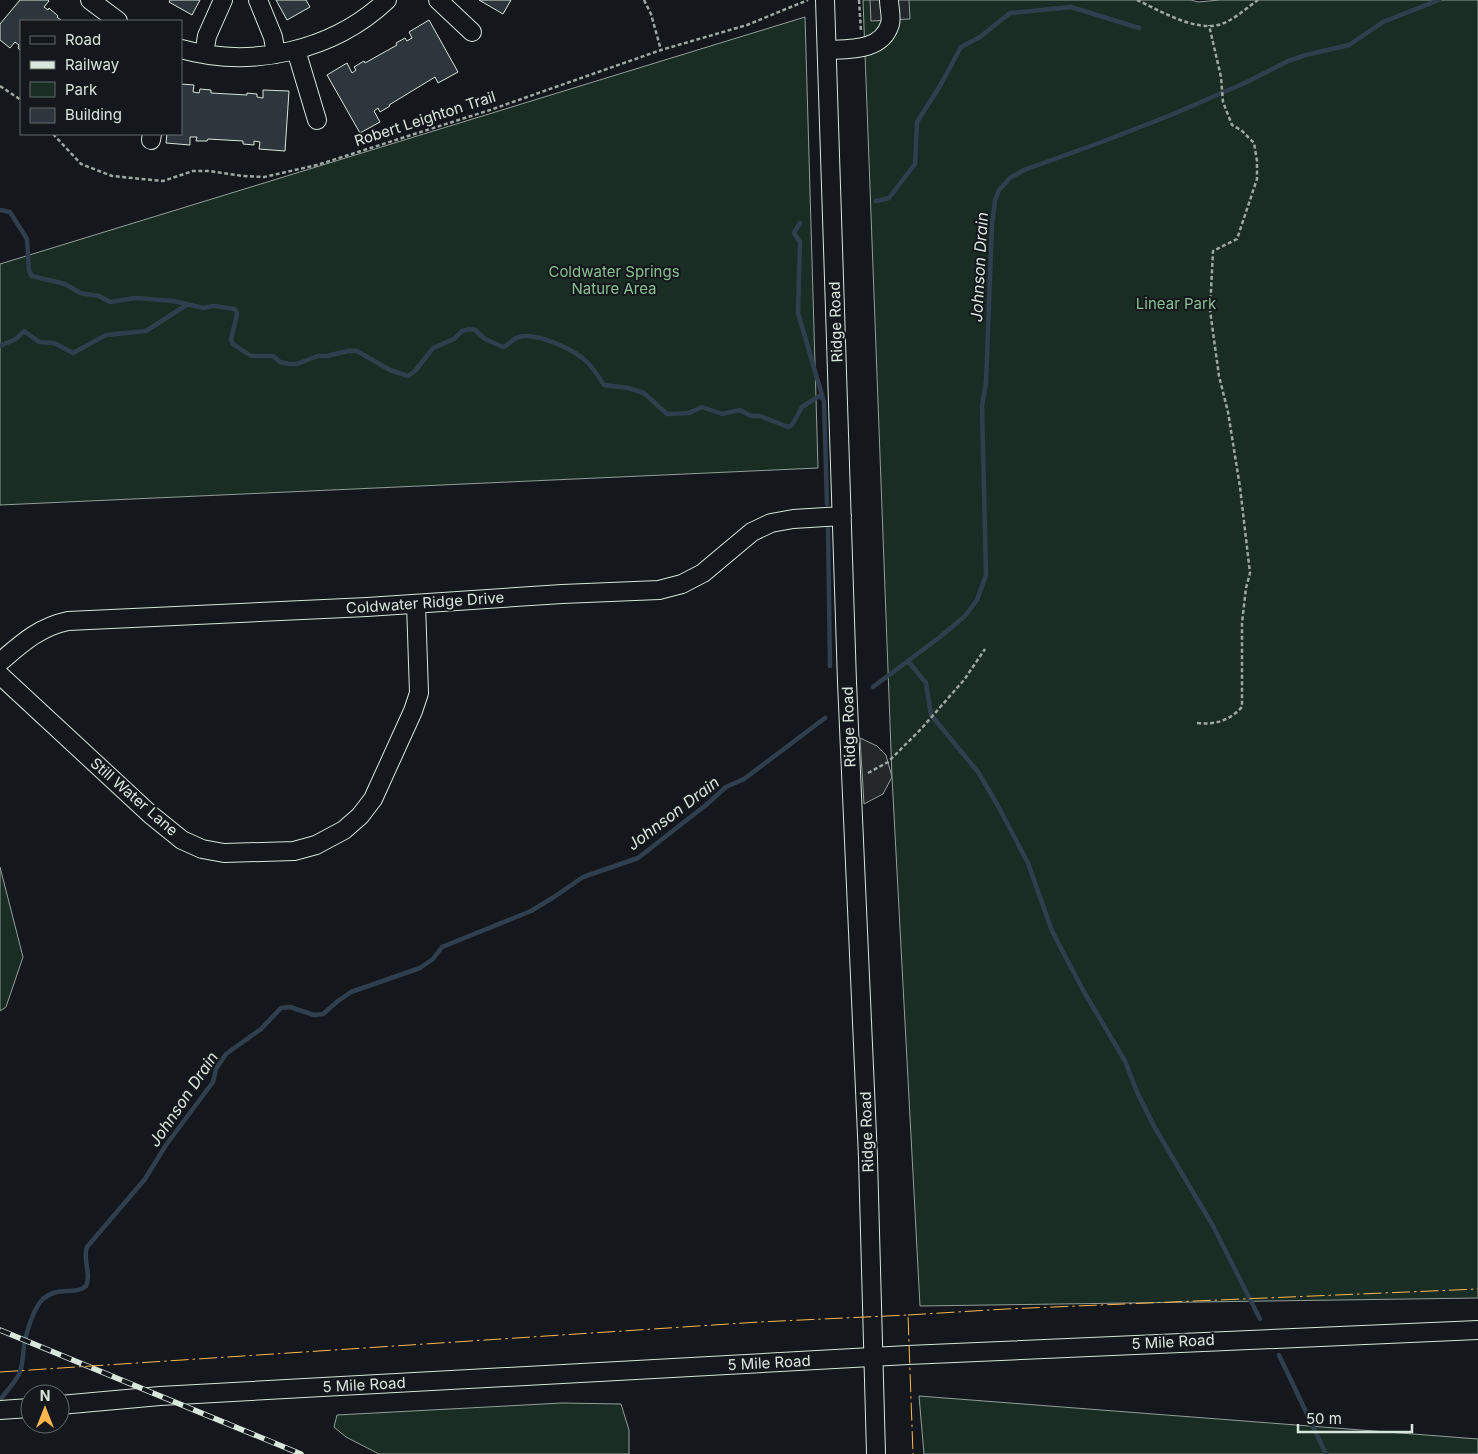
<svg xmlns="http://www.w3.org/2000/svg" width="1478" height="1454" viewBox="0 0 1478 1454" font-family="Inter,sans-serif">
<rect width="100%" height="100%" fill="#14181c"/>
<path fill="#1a2d24" stroke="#939e99" d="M863 0H1191L1198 2 1220 0H1478V1298L920 1306 892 777Z
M805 17 818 468 0 505V264Z
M0 867 23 957 6 1007 0 1011Z
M919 1396 1478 1439V1454H924Z
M562 1403 621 1404 629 1430V1454H379L346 1437 334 1427 337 1415Z"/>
<path fill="#24282b" stroke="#939e99" d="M870 0H909L910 19 871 21Z
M860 738 877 746 886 755 892 777 883 794 864 804Z"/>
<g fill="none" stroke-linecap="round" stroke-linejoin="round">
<path stroke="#2f3f4d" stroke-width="4.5" d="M876 201 889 198 915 164 917 122 940 86 961 47 980 37 1010 13 1071 7 1139 28
M0 210 10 212 27 239 29 271 32 276 65 284 80 293 99 296 110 302 135 298 174 301 203 308 214 306 235 309 237 314 231 340 233 344 251 356H273L280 362 289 364H297L318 356H327L348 351H357L390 370 408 376 415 371 433 348 454 339 462 331 470 329 475 330 485 339 503 347C509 345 512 339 519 337 537 332 575 350 587 362 594 369 599 377 604 385L628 388 644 393 667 414 689 413 702 407 722 414 740 410 751 416H760L788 427 792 425 802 407 819 396 823 399
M800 223 794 233 800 242 798 313 824 402 827 504
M0 346 16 339 24 331 39 342 54 343 73 353 106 335 146 331 188 304
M828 529 830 666
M908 661 926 683 931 715 978 772 997 804 1028 863 1052 931 1084 992 1125 1061 1137 1092 1155 1128 1213 1226 1260 1319
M873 687 940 637 965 616 977 600 986 575 982 406 986 383 992 225 995 200 999 190 1010 178 1024 170 1099 143 1171 115 1247 82 1288 61 1306 55 1349 45 1383 22 1439 0
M1279 1355 1326 1454
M0 1400C6 1391 16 1382 20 1372 23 1363 23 1354 24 1345 27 1331 32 1310 43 1299 59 1285 74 1296 86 1286 92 1273 82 1260 87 1247L145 1179 166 1145 213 1082 216 1069 226 1054 261 1029 281 1008 290 1007 314 1015 323 1014 338 1001 351 992 420 968 433 959 442 947 531 911 554 897 583 877 638 858 706 805 726 787 744 779 825 718"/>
</g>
<path fill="#2c363c" stroke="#d8e6dc" d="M20 0H48L49 1 44 7 48 10 49 8 58 16 57 17 62 21H21V51L18 48 19 45 15 42 10 48 0 40V24Z
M170 0H200L192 15 169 2Z
M276 0H306L310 7 287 20Z
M479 0H511L503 14Z
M429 20 458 72 438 83 435 77 389 105 390 106 380 112 378 108 374 111 380 122 360 133 327 75 347 63 352 73 356 70 354 67 364 61 365 63 397 45 396 43 405 38 407 41 412 38 409 32Z
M181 84 194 85 193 92 199 93 200 89 211 90V93L247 95V93L257 94V97L263 98V90L289 91 285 151 259 149 260 142 254 141V145L243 144V141L208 139 207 141H196L197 137H190V145L166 143 167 134H181Z"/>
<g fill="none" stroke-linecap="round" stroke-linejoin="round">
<g stroke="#d8e6dc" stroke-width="20">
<path id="minor" d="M90 0 118 21
M258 0 273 37 276 54
M438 0 472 32
M825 0 847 682 868 1158 876 1454
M181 49C252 69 333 51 387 0
M296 50 317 120
M828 50C850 49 882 51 890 24 892 17 889 7 889 0
M204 54 207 36 223 0
M151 140 152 134
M0 662C21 644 39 627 68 621L367 607 562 594 659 590 682 584 703 573 752 532 771 523 793 519 842 516
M0 675 151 815 182 840 202 849 224 853 294 851 316 845 344 830 360 816 373 799 413 711 419 693 416 604
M60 1405 160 1396 908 1355 1478 1330
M0 1410 30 1408"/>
</g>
<path stroke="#9da8a2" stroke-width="2.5" stroke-dasharray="4 2.5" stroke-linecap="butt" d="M644 0 651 14 661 50
M859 0 861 31
M1137 0C1159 10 1193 31 1218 25 1232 22 1246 8 1258 0
M0 86 21 100
M53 134 81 164 112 176 163 181 193 171H209L243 176 264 177 317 165 490 110 661 50 747 25 808 0
M1197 723C1215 725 1229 721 1242 707V623L1246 588 1250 573 1240 487 1228 412 1219 376 1210 310 1213 251 1237 239 1257 179V161L1254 143 1241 130 1232 125 1223 102 1221 77 1209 25
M868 773 888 762 921 729 964 680 985 649"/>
<use href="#minor" stroke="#14181c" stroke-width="18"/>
<g stroke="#d8e6dc" stroke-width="5.5">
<path id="rail" d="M0 1330 301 1454"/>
</g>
<use href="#rail" stroke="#14181c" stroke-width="4" stroke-dasharray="11" stroke-linecap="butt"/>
<path stroke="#ffb74d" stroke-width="1" stroke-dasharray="18 4 2.5 4" stroke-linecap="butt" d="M908 1315 1006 1309 1478 1289
M0 1372 759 1322 908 1315 913 1454"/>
</g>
<g text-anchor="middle" stroke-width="4" stroke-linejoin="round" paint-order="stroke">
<g font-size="15" fill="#d8e6dc" stroke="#14181c">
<text transform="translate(425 119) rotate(-18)" y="5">Robert Leighton Trail</text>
<text transform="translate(836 322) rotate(-92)" y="5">Ridge Road</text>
<text transform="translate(425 603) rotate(-4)" y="5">Coldwater Ridge Drive</text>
<text transform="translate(849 727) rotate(-92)" y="5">Ridge Road</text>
<text transform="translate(134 797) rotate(41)" y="5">Still Water Lane</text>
<text transform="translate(867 1132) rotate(-92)" y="5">Ridge Road</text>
<text transform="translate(1173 1342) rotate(-3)" y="5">5 Mile Road</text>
<text transform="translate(769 1363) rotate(-3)" y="5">5 Mile Road</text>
<text transform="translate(364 1385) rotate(-3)" y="5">5 Mile Road</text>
</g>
<g font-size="15" fill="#8ac095" stroke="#14181c">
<text x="614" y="277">Coldwater Springs<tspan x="614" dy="17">Nature Area</tspan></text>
<text x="1176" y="309">Linear Park</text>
</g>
<g font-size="16" font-style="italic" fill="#d8e6dc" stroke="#14181c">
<text transform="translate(979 267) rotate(-87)" y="6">Johnson Drain</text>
<text transform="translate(673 813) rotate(-37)" y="6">Johnson Drain</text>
<text transform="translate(183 1099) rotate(-56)" y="6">Johnson Drain</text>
</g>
</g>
<rect x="20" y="20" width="162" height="115" fill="#14181c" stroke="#626a69"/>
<rect x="30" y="36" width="25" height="8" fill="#14181c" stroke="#626a69"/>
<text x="65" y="45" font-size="15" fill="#d8e6dc">Road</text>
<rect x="30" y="61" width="25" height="8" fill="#d8e6dc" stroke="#626a69"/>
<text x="65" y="70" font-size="15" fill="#d8e6dc">Railway</text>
<rect x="30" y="82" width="25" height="15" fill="#1a2d24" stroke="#626a69"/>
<text x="65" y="95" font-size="15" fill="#d8e6dc">Park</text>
<rect x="30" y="108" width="25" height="15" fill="#2c363c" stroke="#626a69"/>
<text x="65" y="120" font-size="15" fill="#d8e6dc">Building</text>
<g transform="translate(45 1409)"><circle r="24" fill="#14181c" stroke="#626a69"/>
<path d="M0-4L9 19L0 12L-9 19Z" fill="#ffb74d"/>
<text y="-8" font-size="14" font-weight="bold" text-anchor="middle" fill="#d8e6dc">N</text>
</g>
<path d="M1298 1424v8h114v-8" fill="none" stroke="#d8e6dc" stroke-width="2.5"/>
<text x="1306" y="1424" font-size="15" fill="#d8e6dc" stroke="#14181c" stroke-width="4" paint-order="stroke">50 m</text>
</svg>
